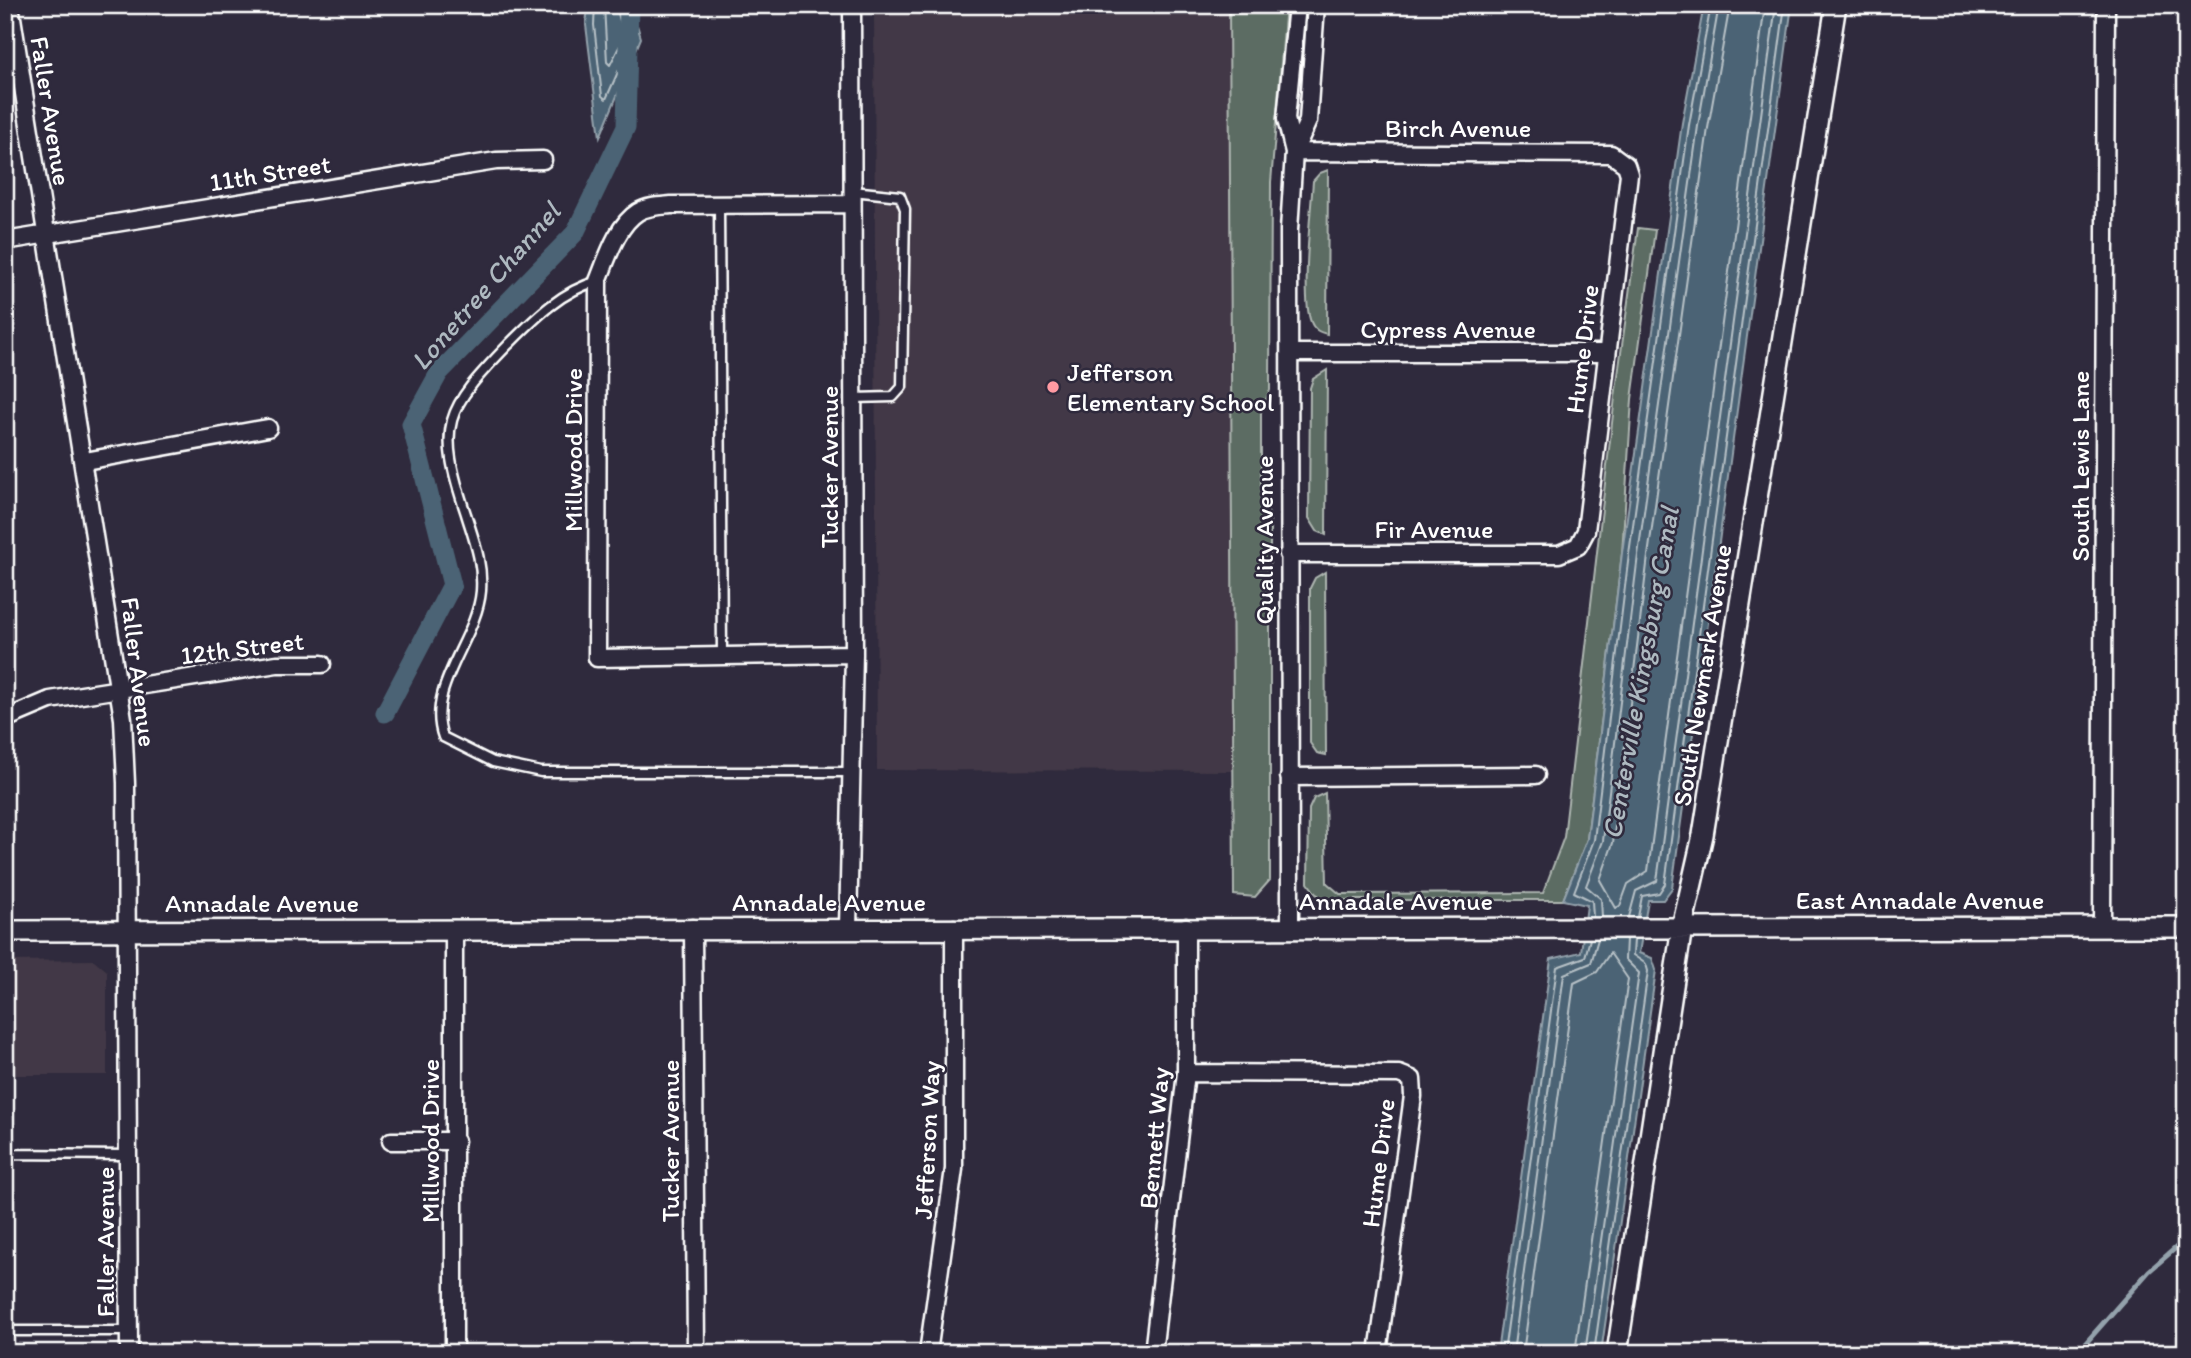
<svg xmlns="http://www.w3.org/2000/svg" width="2191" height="1358" viewBox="0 0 2191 1358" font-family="Itim,sans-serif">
<rect width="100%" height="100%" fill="#2f2a3d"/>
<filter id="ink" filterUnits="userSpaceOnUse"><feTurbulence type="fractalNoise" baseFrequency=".0143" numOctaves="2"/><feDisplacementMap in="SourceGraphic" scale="14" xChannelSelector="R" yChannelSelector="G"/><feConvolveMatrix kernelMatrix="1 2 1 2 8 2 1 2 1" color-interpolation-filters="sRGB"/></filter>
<g filter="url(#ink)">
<path fill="#423946" d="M874 5H1229L1233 771 877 770Z
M94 960 107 971V1075H5V961Z"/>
<path fill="#5c6c63" stroke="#aeb6b1" stroke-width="2" d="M1229 5H1286L1271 182 1270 390 1261 412V492L1270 518V880L1255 897 1234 895Z
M1328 170 1327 334C1319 332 1314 330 1311 322 1301 298 1311 210 1313 181L1320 173Z
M1638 228 1655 230 1632 399 1622 553 1587 839 1563 900H1327L1316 894 1308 883 1309 809 1314 798 1325 793 1327 883 1340 894 1543 893 1564 837 1615 397Z
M1327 370 1326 535 1317 531 1309 518 1310 388 1313 379Z
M1325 572 1326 755 1317 753 1310 743V588L1315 578Z"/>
<path fill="#4c6474" stroke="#94a2ac" stroke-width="2" d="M588 5H631L641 38 600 137 586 25Z
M1704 5H1792L1672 888 1663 900H1648L1639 953 1652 958 1656 970 1601 1353H1497L1551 959 1581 952 1587 905 1563 900 1587 839 1622 553 1682 123Z"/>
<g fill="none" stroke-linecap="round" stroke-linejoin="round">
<path stroke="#b7c1c7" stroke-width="2" d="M595 5 594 25 602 96 606 99 633 38 624 5
M604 5 607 62 610 65 624 37 616 5
M1730 5 1708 128 1648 556 1613 843 1600 880 1616 908 1620 906 1628 884 1648 871 1765 5
M1593 917 1592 901 1574 892 1594 840 1629 554 1689 125 1711 5
M1602 917 1601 899 1586 886 1603 841 1638 555 1698 126 1719 5
M1629 917 1636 891 1657 881 1776 5
M1638 917 1642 896 1659 893 1665 884 1785 5
M1504 1353 1557 967 1585 957 1590 939
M1513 1353 1564 974 1591 963 1598 939
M1523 1353 1574 983 1597 972 1610 953 1628 979 1575 1353
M1585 1353 1639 973 1625 959 1626 939
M1594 1353 1648 971 1646 964 1633 955 1634 939"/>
<path stroke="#94a2ac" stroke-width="5" d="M2077 1353 2149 1271 2186 1239"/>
<path stroke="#4c6474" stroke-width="19" d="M385 713 452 585 411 424 439 373 575 233 626 127 629 5"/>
<g stroke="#fff" stroke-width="13">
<path id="service" d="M853 191 900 196 905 209 902 387 893 397 853 398
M719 205 722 655
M598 281C561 291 534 319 508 345 445 410 436 424 466 514 474 540 483 562 481 591 477 639 425 688 443 737L493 762 541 772H850
M6 1109 7 1331
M5 1154 128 1155
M5 1331H130"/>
</g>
<g stroke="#fff" stroke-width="21">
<path id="minor" d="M10 5 123 719 126 783 129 1353
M1294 152 1308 121 1316 5
M851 204 671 205C660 206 648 206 638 212 617 225 607 259 598 281L597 658 854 654
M5 241 496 161 543 160
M1290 353H1606
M85 461 268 428
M1288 554H1559L1578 546 1586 531 1629 174 1626 165 1611 154 1294 152
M5 719 50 700 277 664H322
M1289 777 1536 775
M1290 927 1289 230 1294 152 1286 119 1297 5
M2102 927 2106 5
M693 928 696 1353
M848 928 854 654 852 5
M1186 1073 1399 1074 1412 1079 1413 1096 1378 1353
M391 1141H456
M454 1353V929
M928 1353 954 1169V928
M1153 1353 1186 1073V927"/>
</g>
<g stroke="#fff" stroke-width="24">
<path id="tertiary" d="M5 931 2186 927
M1617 1353 1682 927 1703 835 1836 5"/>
</g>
<use href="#service" stroke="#2f2a3d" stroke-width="8"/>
<use href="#minor" stroke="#2f2a3d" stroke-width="16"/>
<use href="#tertiary" stroke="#2f2a3d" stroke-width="19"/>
</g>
</g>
<circle fill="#ff9aa2" stroke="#2f2a3d" stroke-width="2.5" cx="1053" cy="387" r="7"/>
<g text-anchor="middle" stroke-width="5" stroke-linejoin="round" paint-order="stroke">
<g font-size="26" fill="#fff" stroke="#2f2a3d">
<text transform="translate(51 111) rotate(81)" y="9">Faller Avenue</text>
<text x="1458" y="137">Birch Avenue</text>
<text transform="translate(270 173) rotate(-9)" y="9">11th Street</text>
<text x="1448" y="338">Cypress Avenue</text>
<text transform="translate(1582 349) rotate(-83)" y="9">Hume Drive</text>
<text transform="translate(573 450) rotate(-90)" y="9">Millwood Drive</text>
<text transform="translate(2080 466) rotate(-90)" y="9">South Lewis Lane</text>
<text transform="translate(829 467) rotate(-90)" y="9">Tucker Avenue</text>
<text x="1434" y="538">Fir Avenue</text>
<text transform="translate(1264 540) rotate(-90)" y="9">Quality Avenue</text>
<text transform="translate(242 648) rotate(-7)" y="9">12th Street</text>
<text transform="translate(139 672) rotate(83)" y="9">Faller Avenue</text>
<text transform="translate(1702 675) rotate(-81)" y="9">South Newmark Avenue</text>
<text x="1920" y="909">East Annadale Avenue</text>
<text x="1396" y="910">Annadale Avenue</text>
<text x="829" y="911">Annadale Avenue</text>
<text x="262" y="912">Annadale Avenue</text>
<text transform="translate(1154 1138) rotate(-85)" y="9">Bennett Way</text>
<text transform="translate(927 1140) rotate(-87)" y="9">Jefferson Way</text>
<text transform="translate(430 1141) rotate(-90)" y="9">Millwood Drive</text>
<text transform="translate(670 1141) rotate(-90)" y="9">Tucker Avenue</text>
<text transform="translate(1378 1163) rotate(-83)" y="9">Hume Drive</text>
<text transform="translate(105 1242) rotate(-90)" y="9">Faller Avenue</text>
</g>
<g font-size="26" fill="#fff" stroke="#2f2a3d" text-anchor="start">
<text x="1067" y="381">Jefferson<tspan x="1067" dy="30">Elementary School</tspan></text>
</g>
<g font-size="28" font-style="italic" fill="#aeb9c0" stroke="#2f2a3d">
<text transform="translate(485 286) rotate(-49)" y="10">Lonetree Channel</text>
<text transform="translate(1640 673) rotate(-80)" y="10">Centerville Kingsburg Canal</text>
</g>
</g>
<rect width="2191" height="1358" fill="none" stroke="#2f2a3d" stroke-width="28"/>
<rect x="14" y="14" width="2163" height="1330" fill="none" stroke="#fff" stroke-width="2.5" filter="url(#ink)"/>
</svg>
